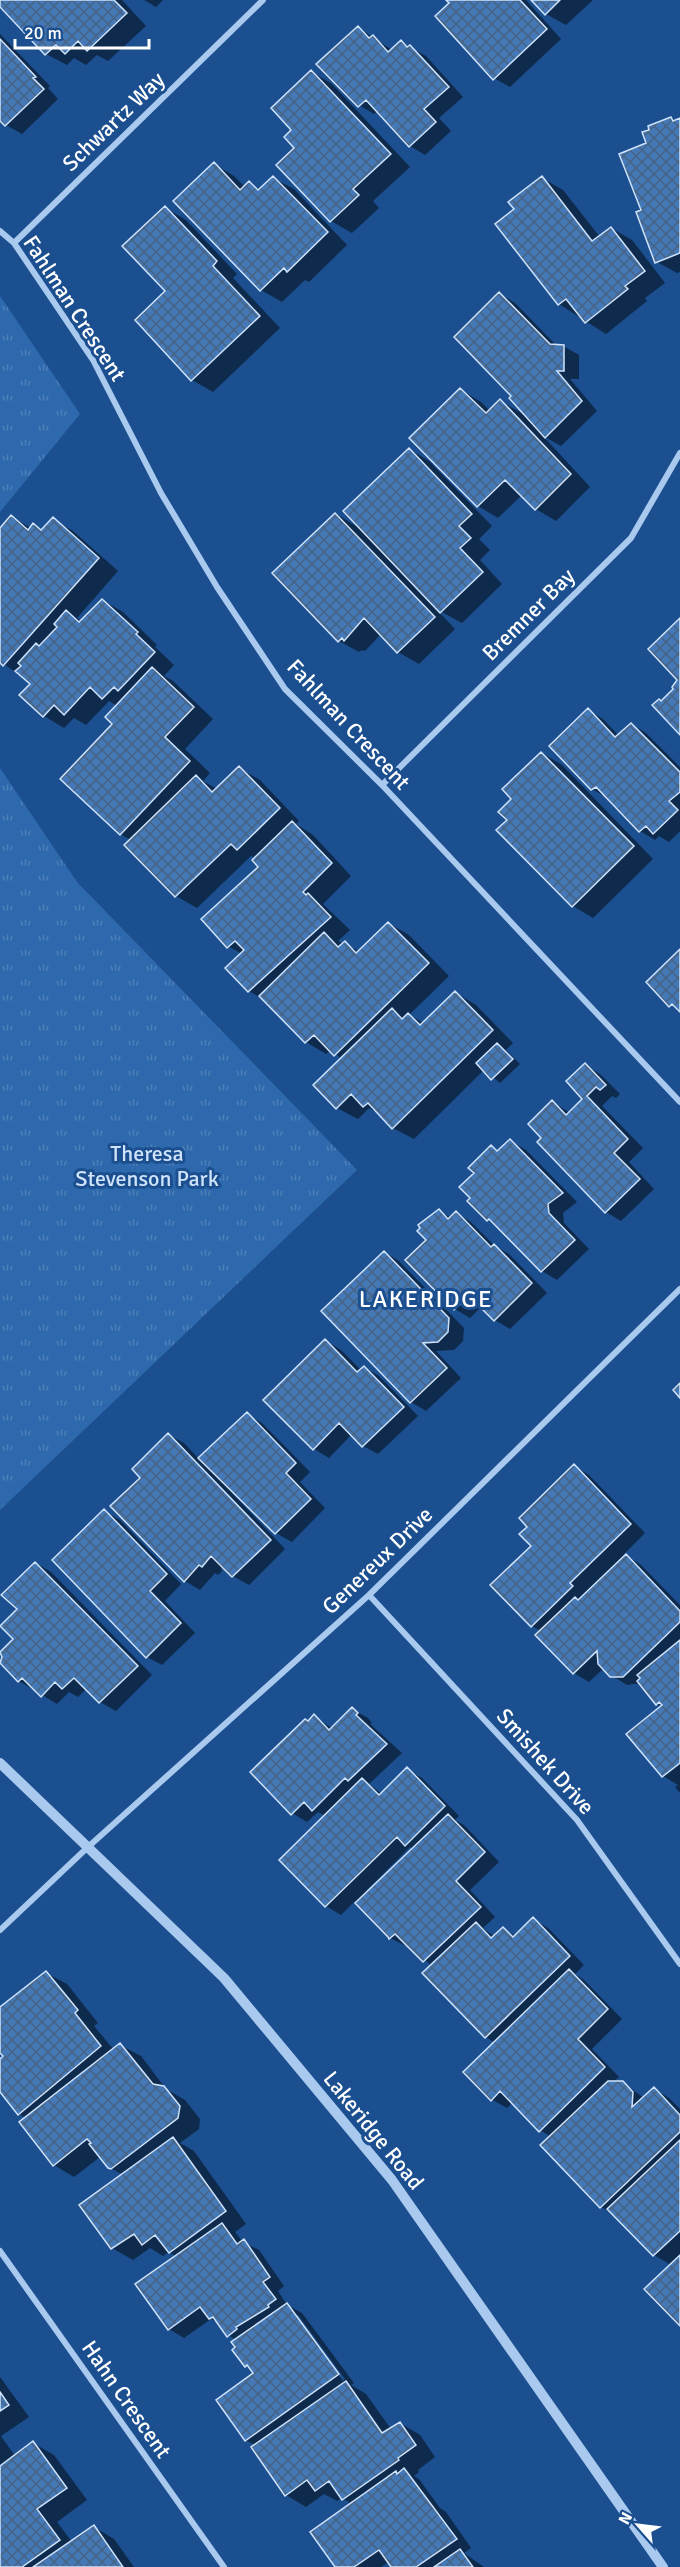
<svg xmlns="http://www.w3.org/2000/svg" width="680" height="2567" viewBox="0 0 680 2567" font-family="Signika,sans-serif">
<defs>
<pattern id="park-tufts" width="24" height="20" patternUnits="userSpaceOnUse" patternTransform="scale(1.5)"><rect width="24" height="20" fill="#2e69ad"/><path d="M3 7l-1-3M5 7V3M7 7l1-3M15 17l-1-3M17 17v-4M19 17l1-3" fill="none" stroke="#4d80b9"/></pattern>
<pattern id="building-cross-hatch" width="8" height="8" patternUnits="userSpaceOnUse" patternTransform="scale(1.5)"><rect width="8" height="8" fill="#4478b7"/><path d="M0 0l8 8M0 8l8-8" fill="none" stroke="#486282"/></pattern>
</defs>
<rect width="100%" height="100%" fill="#1b4f8f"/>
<path fill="url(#park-tufts)" d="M0 296 80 414 0 512Z
M0 768 77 882 357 1170 0 1510Z"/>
<path fill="#0007" fill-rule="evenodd" d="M0 0H122L146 26 108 61 97 55 86 65 74 58 67 65 46 54 0 5Z
M144 0H163L156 7Z
M448 0H526L561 39 510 87 494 78Z
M533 0H593L566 25 546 14Z
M359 28 392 50 401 42 426 56 463 97 439 118 451 131 425 155 410 146 378 111 374 114 359 105Z
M0 34 50 86 48 88 58 99 22 134 6 125 0 118Z
M312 72 332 84 410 167 373 201 379 208 352 233 331 221 278 165 297 148 293 130Z
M671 118 676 121 680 120V272L677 273 657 262 642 211 648 144Z
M214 164 234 176 245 187 249 183 261 190 273 178 294 189 347 245 309 282 305 280 282 302 261 290Z
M542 178 563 190 600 237 611 228 632 240 665 283 645 298 647 301 606 334 559 304 516 209Z
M166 208 186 220 237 274 233 278 280 328 213 392 192 380 167 291Z
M500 294 515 303 557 346H563L579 355V379H570L597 411 561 446 543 436 590 487 556 521 536 509 522 495 498 518 478 506 461 390 481 402 490 411 500 401 525 415 513 396Z
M409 449 429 461 492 526 479 539 490 550 480 560 502 584 462 623 436 609 455 629 419 664 398 652 381 634 365 651 362 650 359 652 339 641 336 514 361 529Z
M11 517 31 528 33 525 42 530 53 519 73 531 118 571 77 618 82 621 102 600 123 612 157 645 155 647 174 665 164 676 173 681 213 719 185 749 210 773 203 781 217 789 239 768 260 780 299 821 296 824 313 835 351 876 323 904 350 930 338 941 359 951 388 923 409 935 449 976 409 1015 424 1023 456 993 476 1005 513 1043 506 1050 520 1064 500 1083 484 1070 414 1139 393 1128 383 1116 369 1108 358 1119 337 1108 342 1059 331 1050 326 1054 306 1042 266 1001 249 991 227 968 242 954 228 946 260 867 255 858 251 856 197 908 176 896 126 845 131 840 120 834 115 724 117 706 109 701 86 725 74 718 64 728 44 716 32 684 0 661V530Z
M588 710 603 719 619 736 631 724 646 733 680 767V831L669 842 659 836 655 840 640 831 608 798 592 789Z
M542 753 562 765 653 859 593 918 573 906 499 830 509 820 513 799Z
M585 1065 600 1074 620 1094 616 1098 612 1096 602 1106 643 1148 629 1162 654 1189 621 1221 606 1212 543 1138 553 1102 570 1113 584 1099Z
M510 1141 526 1150 577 1202 563 1213 564 1223 589 1249 557 1280 542 1271 497 1225 488 1220 472 1198 476 1173 491 1147 499 1152Z
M439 1211 451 1218 456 1213 471 1222 495 1246 509 1254 547 1293 510 1329 495 1320 481 1307 470 1318 455 1309 407 1260 428 1240Z
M384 1252 399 1261 464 1328 463 1341 454 1350 436 1351 461 1378 426 1411 411 1402Z
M326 1341 341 1350 361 1370 364 1367 379 1376 418 1416 378 1454 363 1446 352 1434 329 1458 314 1449Z
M247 1414 262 1423 310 1472 300 1482 325 1508 292 1542 276 1533 234 1491 232 1493 285 1549 249 1585 233 1576 224 1566 221 1569 222 1571 218 1575 215 1573 200 1590 185 1581 142 1478 169 1435 184 1443 199 1459Z
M574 1466 589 1475 645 1533 624 1554 641 1565 680 1605V1793L675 1787 678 1785 663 1776V1707L657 1704 641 1683 627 1685 611 1675 604 1668 589 1682 574 1673 541 1631 532 1626 533 1546 529 1527Z
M104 1511 120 1520 181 1584 165 1601 195 1633 162 1665 147 1657Z
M36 1563 51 1572 152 1675 116 1711 100 1702 87 1688 78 1697 69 1692 57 1704 19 1681 0 1661 4 1657 0 1654 15 1639 19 1609Z
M352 1709 368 1718 372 1723 370 1724 402 1753 369 1784 382 1794 407 1769 422 1778 459 1816 455 1820 464 1825 499 1862 470 1890 495 1917 483 1928 495 1937 503 1929 516 1936 533 1919 548 1928 584 1965 575 1974 584 1980 622 2019 592 2049 619 2077 613 2082H622L644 2098 654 2089 669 2098 680 2109V2324L671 2265 654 2255 615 2215 601 2207 542 2145 551 2137 540 2130 513 2102 507 2108 491 2099 495 2043 486 2037 424 1973 432 1966 408 1944 406 1946 390 1938 355 1901 341 1915 326 1906 325 1816 318 1812 307 1822 292 1813 309 1723 314 1716 333 1729ZM410 1847 414 1849 368 1893 366 1891Z
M46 1973 67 1984 98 2023 94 2026 114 2050 120 2045 141 2056 166 2089 185 2100 200 2119 199 2129 180 2143 194 2151 246 2224 235 2232 243 2242 259 2250 284 2286 278 2291 287 2305 302 2313 354 2383 351 2385 366 2394 391 2429 400 2423 420 2435 435 2457 418 2470 419 2472 414 2476 419 2479 440 2508 446 2512 471 2548 464 2553 484 2567H392L389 2562 381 2567H336L352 2504 342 2498 337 2501 324 2494 306 2507 286 2495 256 2446 246 2440 255 2374 246 2366 236 2340 228 2335 219 2323 211 2319 184 2338 169 2329 177 2257 169 2252 163 2256 150 2248 133 2260 112 2248 123 2175 109 2167 100 2157 74 2177 54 2165 26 2118 19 2114 0 2090V2061L5 2056 0 2053V2009ZM294 2315H298L345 2379 343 2381Z
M0 2377 29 2417 1 2436 15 2456 33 2443 54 2455 87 2500 57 2522 72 2542 94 2527 114 2539 134 2567H0Z"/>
<path fill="url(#building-cross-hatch)" stroke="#cfe3fa" stroke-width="1.5" d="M0 0H114L127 13 87 51 78 41 65 54 56 45 45 55 0 7Z
M446 0H520L547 29 493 80 435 16 449 3Z
M531 0H560L545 15Z
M358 26 369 38 373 35 388 52 401 40 407 47 410 45 449 87 424 109 436 122 409 147 366 100 358 107 316 64Z
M0 39 36 77 33 78 44 89 5 126 0 121Z
M311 70 391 154 353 189 359 195 330 222 276 165 294 148 284 137 291 130 271 108Z
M671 117 673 121 680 118V253L655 263 636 212 641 210 619 154 646 143 642 132 649 130 648 126Z
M214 162 240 190 249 181 258 190 273 176 328 232 287 272 284 268 260 291 173 201Z
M542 176 592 241 611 227 645 271 625 286 628 289 585 323 566 299 558 305 495 224 514 209 508 202Z
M165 206 217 261 213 266 260 316 191 381 135 320 165 291 122 246Z
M499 292 550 344 564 345V371H557L582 401 545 438 509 398 511 396 454 337Z
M460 388 486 413 500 399 571 474 535 510 505 480 477 507 409 438Z
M409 448 472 514 459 526 471 538 460 548 483 572 440 613 343 511Z
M335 513 435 617 397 653 364 618 344 641 342 638 338 642 272 573Z
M11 515 28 530 33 523 41 530 53 517 99 558 3 666 0 663V528Z
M102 599 138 632 136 634 155 652 118 691 114 687 102 699 90 687 64 715 54 705 43 717 19 695 30 684 15 671 21 666 18 663 36 643 39 646 57 627 54 624 66 610 79 622Z
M680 618V735L652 705 659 699 661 701 673 689 672 687 677 680 648 649Z
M152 667 194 707 165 737 190 761 120 835 60 779 112 724 105 717Z
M588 708 615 737 631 723 680 772V792L669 801 678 810 653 834 646 826 639 832 596 787 591 790 549 746Z
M541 752 634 846 572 907 496 830 507 820 498 812 511 799 502 789Z
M239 766 280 808 237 850 231 844 175 897 124 845 196 775 212 792Z
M292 821 332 863 303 892 306 895 308 893 331 917 248 992 225 968 244 950 235 941 227 948 201 919 258 867 252 860Z
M388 922 429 963 334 1056 314 1035 305 1043 259 996 324 932 338 947 345 941 356 953Z
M680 949V1012L672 1004 669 1007 646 982Z
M455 991 493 1030 392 1129 368 1103 363 1107 351 1094 336 1109 313 1085 392 1008 402 1019 408 1013 420 1025Z
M497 1043 513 1059 491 1080 476 1063Z
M585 1063 606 1085 600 1090 596 1087 587 1096 628 1139 614 1153 640 1179 605 1213 537 1142 541 1138 528 1124 552 1100 566 1115 582 1099 566 1081Z
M510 1139 563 1193 548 1204 549 1213 575 1240 541 1272 489 1219 487 1221 467 1201 470 1198 459 1187 474 1173 468 1168 491 1145 497 1151Z
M439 1209 448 1219 456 1211 491 1247 494 1244 532 1283 494 1321 469 1296 454 1310 405 1260 426 1240 417 1231 420 1228 418 1225Z
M384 1251 449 1318 448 1332 438 1342 423 1343 447 1368 410 1403 321 1311Z
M325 1339 357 1372 364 1366 404 1407 362 1447 339 1423 313 1450 263 1400Z
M680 1383V1398L673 1390Z
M247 1412 296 1463 286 1473 311 1499 275 1534 198 1458Z
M168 1433 271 1540 232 1577 211 1556 202 1567 199 1565 184 1582 110 1506 140 1478 132 1469Z
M574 1464 631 1524 570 1583 573 1586 531 1627 490 1585 531 1546 519 1534 527 1527 519 1518Z
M104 1509 167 1574 150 1591 181 1623 146 1658 52 1560Z
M626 1554 680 1611V1622L623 1677H610L598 1664 597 1651 573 1674 535 1635 575 1597 578 1600Z
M35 1562 138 1666 99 1703 74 1678 62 1689 55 1682 41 1697 22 1678 18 1682 0 1663 2 1657 0 1652 13 1639 0 1626 17 1609 1 1595Z
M680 1640V1763L662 1777 626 1734 662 1705 659 1702 656 1705 637 1681 640 1678 637 1675Z
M352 1707 358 1713 356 1715 387 1744 348 1781 345 1778 312 1811 304 1802 291 1815 250 1772 305 1719 308 1721 314 1714 329 1730Z
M407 1767 445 1806 405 1846 397 1837 325 1907 279 1860 362 1778 379 1795Z
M448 1814 485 1852 456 1881 481 1907 423 1962 395 1934 389 1939 388 1937 355 1903Z
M533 1917 570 1956 485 2038 422 1973 476 1922 491 1938 503 1927 513 1937Z
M569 1969 608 2009 578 2039 605 2067 539 2132 500 2091 491 2101 463 2072Z
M46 1971 78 2010 75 2013 101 2046 18 2115 0 2092V2059L3 2056 0 2053V2007Z
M120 2043 153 2084 164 2086 180 2106 178 2118 111 2169 108 2168 89 2144 91 2143 87 2139 53 2166 19 2122Z
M608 2081H623L633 2092 632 2107 654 2087 680 2115V2132L600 2208 540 2145Z
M173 2137 226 2211 169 2253 155 2235 142 2245 134 2234 111 2249 79 2205Z
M680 2140V2231L653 2256 607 2209Z
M222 2223 237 2244 244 2239 270 2277 263 2282 276 2299 268 2305 269 2307 236 2327 237 2329 227 2337 213 2317 209 2319 200 2307 168 2330 135 2284Z
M680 2255V2326L644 2289Z
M287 2303 339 2374 245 2441 216 2400 253 2373 247 2365 245 2367 232 2350 235 2347 231 2342Z
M346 2381 382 2433 400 2422 416 2445 398 2458 399 2460 342 2500 329 2481 315 2491 307 2480 285 2496 251 2447Z
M0 2392 9 2405 0 2411Z
M33 2441 67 2488 37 2509 60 2540 22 2567H0V2466Z
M404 2468 457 2539 416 2567H391L379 2550 354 2567H335L310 2532 396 2471 397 2474Z
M94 2525 123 2567H33Z
M460 2549 473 2567H434Z"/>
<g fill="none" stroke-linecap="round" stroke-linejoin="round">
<path stroke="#a9c9ee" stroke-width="6" d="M0 231 14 243 93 360 161 493 217 587 285 689 382 785 680 1102
M14 243 263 0
M382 785 631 538 680 453
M369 1595 577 1820 680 1964
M0 1930 88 1847 369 1595 680 1289
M0 2251 224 2567"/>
<path stroke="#a9c9ee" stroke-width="10" d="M0 1763 224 1978 392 2180 663 2567"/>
</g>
<g text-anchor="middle" stroke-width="6" stroke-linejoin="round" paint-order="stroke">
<g font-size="22" fill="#fff" stroke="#1b4f8f">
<text transform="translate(113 121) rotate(-44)" y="8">Schwartz Way</text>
<text transform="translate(75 308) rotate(57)" y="8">Fahlman Crescent</text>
<text transform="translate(528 614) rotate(-45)" y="8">Bremner Bay</text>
<text transform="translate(349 724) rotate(47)" y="8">Fahlman Crescent</text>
<text transform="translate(377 1560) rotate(-44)" y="8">Genereux Drive</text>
<text transform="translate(546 1761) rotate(48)" y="8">Smishek Drive</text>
<text transform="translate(374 2130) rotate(51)" y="8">Lakeridge Road</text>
<text transform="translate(127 2399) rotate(55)" y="8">Hahn Crescent</text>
</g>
<g font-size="22" fill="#cfe3fa" stroke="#1b4f8f">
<text x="147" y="1161">Theresa<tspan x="147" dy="25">Stevenson Park</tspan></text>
</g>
<g font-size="24" letter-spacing="1.5" fill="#fff" stroke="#1b4f8f">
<text x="426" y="1307">LAKERIDGE</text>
</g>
</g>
<g transform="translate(638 2525) rotate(298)" stroke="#1b4f8f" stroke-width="4.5" paint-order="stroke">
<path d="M0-4.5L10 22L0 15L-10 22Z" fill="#ffffff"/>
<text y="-9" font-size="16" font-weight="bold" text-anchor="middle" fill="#ffffff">N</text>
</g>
<path d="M15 39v9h134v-9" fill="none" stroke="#ffffff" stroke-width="3"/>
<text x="24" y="39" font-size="18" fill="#ffffff" stroke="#1b4f8f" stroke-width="4.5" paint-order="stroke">20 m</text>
</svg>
